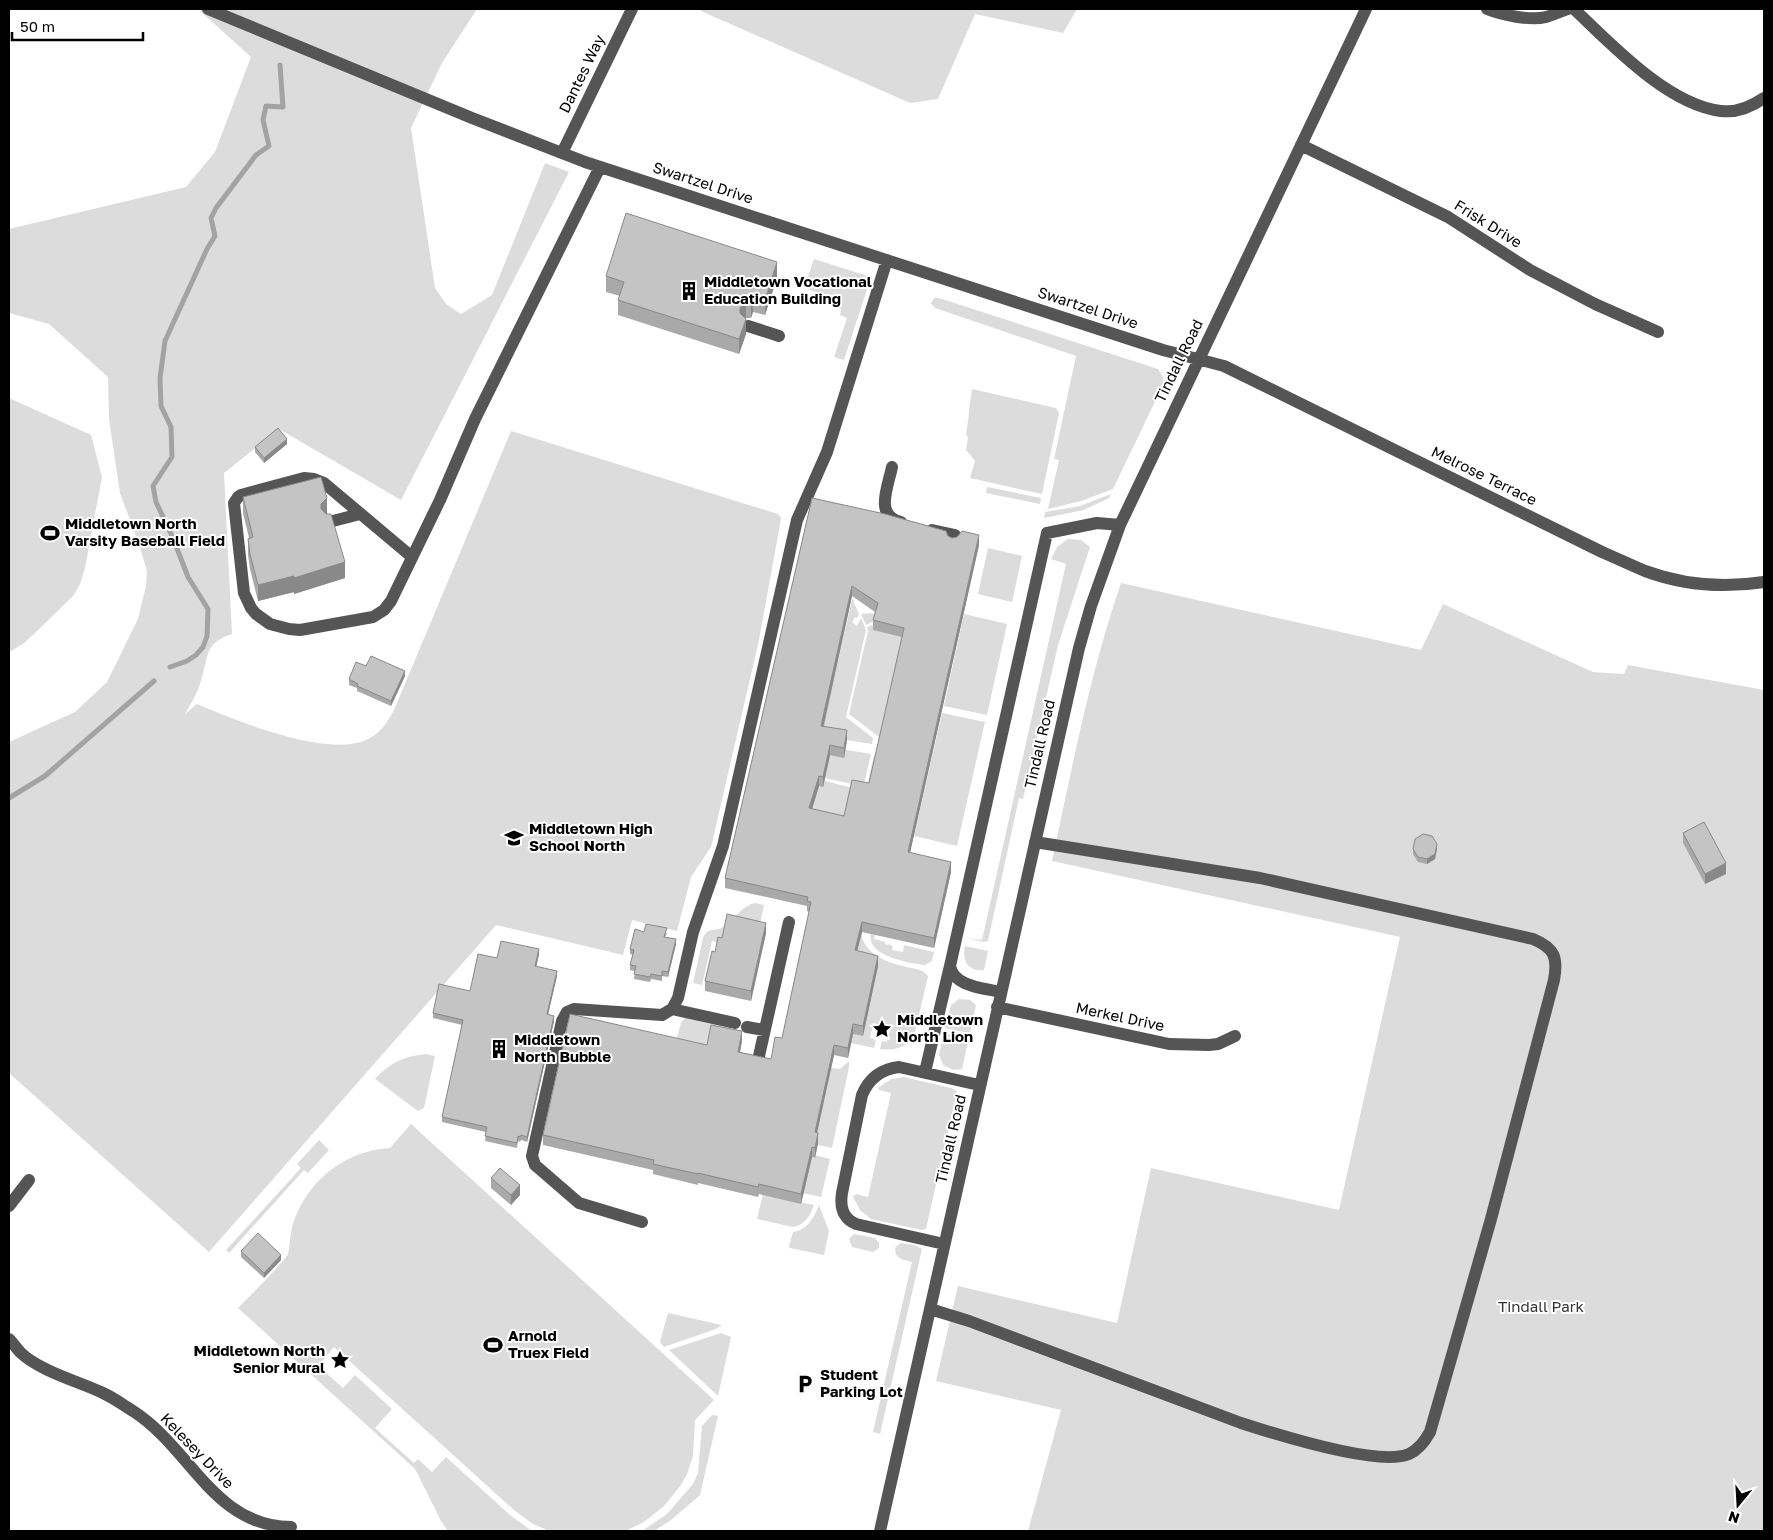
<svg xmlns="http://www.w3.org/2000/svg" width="1773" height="1540" viewBox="0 0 1773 1540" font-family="'Golos Text',sans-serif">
<rect width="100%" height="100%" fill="#fff"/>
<path fill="#dcdcdc" d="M198 9H477L442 63 411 128 435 288 446 304 461 314 492 295 545 163 569 172 401 500 279 429 224 473 232 634C205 643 209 654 202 677 199 690 192 702 185 714L197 704C235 720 326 758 366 740 380 734 387 723 394 710L511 431 778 514 780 516 781 519 759 640 711 847 691 877 677 931 632 920 623 955 496 925 209 1252 9 1073V742L75 712 107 682 138 619 146 586 147 571 139 544 120 493 109 419 108 377 49 324 9 313V229L186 187 215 152 251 57Z
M700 9H1077L1063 33 975 14 938 99 910 103 701 11Z
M814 259 871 277 844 360 834 357 847 318 840 315 841 310 840 308 835 306 837 299 804 288Z
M934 298H939L1158 369 1163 377V385L1113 489 1081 501 1048 509 1059 460 1054 459 1076 356 935 308 931 303Z
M972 389 1056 408 1059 413 1042 494 970 478 975 461 966 450 968 438 966 434C969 419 969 404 972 389Z
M9 398 91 435 102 477 85 568 80 584 73 596 34 634 23 644 9 652Z
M987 487 1041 498 1040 504 986 493Z
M1111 494 1109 498 1084 510 1044 518 1045 512 1080 506Z
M1068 539 1081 540 1090 547 1058 645 1023 799 1019 798 988 941 984 942 967 938 982 940 1066 564 1051 559 1057 547Z
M988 548 1022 556 1012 602 978 594Z
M1121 583 1421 650 1443 604 1593 672 1624 674 1628 665 1764 690V1531H1028L1061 1410 936 1381 958 1286 1117 1323 1151 1168 1339 1210 1400 937 1052 861C1072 768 1090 673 1121 583Z
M852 600H854V603L859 614 857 618 855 617 852 622 857 626 861 618 866 630 846 717 873 738 872 744 821 736Z
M870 613 898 620 907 624 878 745 879 737 849 714 868 631 867 627 871 625 875 626 876 623 872 622 866 625 861 614Z
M964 614 1007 624 987 715 944 706Z
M942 713 985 722 957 846 914 836Z
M818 745 871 754 864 784 861 786 825 778V781L857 789 867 786 874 755H878L861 830 811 810Z
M755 903 764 905 758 932 723 944 712 941 702 985 693 983 703 938C708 927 715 932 723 927 734 920 741 906 755 903Z
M861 934C865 953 885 962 903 966 912 969 922 968 928 976L914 1036C906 1048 894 1051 880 1049L882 1041 887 1042 891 1027 873 1023 870 1038 876 1039 874 1048 851 1043 839 1031 863 1036 855 960Z
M871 934 875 935 874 939 885 942V944L889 945 891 942 890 945 893 946 892 950 903 952 904 945 934 952 932 961 925 965C909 963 866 956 871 934Z
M965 946 988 951 984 970C967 972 962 960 965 946Z
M959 999 970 1000 976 1005 962 1069 953 1070 943 1065 939 1054 944 1033 968 1038V1033L945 1028 951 1005Z
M685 1018 736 1030 730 1060 674 1048 681 1023Z
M426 1054 435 1056 424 1108 418 1111 375 1079C389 1063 405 1056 426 1054Z
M849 1061V1067L832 1148 818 1145 815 1142 831 1068 840 1069Z
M904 1077 951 1088 957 1091 926 1229 922 1230 871 1219 860 1210 853 1197 856 1194 868 1197 891 1093 879 1090 878 1088 891 1079Z
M411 1124 714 1400 695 1420 693 1456 687 1474 681 1485 664 1506 644 1522 625 1531H549L533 1524 514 1510 334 1347 318 1366 343 1388 355 1375 392 1409 375 1428 414 1463 418 1459 432 1472 446 1457 510 1515 532 1531H448L441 1521 415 1469 238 1308C246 1300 285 1261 288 1254 290 1245 290 1234 293 1224 307 1181 344 1151 390 1148Z
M319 1140 329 1150 308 1173 304 1170 229 1253 226 1250 301 1168 297 1164Z
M815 1155 830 1159 821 1197 803 1193 812 1157 815 1158Z
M763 1194 814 1205C810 1216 805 1225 793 1227L757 1219Z
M819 1205 829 1231 824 1255 790 1248 789 1246 793 1232C807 1230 814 1218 819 1205Z
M854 1234 875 1238 879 1243V1248L873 1252 852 1247 849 1239Z
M900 1243 915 1245 922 1249 880 1434 873 1432 912 1262 901 1259 896 1255 895 1248Z
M668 1313 722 1325 716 1329 664 1347 660 1342Z
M721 1333 731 1337 718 1396 669 1350Z
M712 1415 718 1416 700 1495 671 1520 654 1531H642L667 1514 693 1484 698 1473 702 1426Z"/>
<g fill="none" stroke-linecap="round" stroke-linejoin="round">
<path stroke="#a3a3a3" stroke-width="5" d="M170 667 187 661 196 655 203 647 207 636 208 609 188 577 173 538 156 502 153 486 172 457 171 427 161 406 160 378 165 341 207 249 215 236 211 218 216 208 256 155 269 146 263 120 266 106 283 107 280 65
M9 798 45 776 154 681"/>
<path stroke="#555" stroke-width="12" d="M208 9 472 118 585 162 1163 350 1224 366 1602 552C1616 558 1631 565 1645 571 1683 585 1725 588 1764 582
M1487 9C1502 15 1530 21 1546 17 1553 15 1561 11 1568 9
M1574 9C1611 44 1668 105 1721 111 1737 113 1751 107 1764 98
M1301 145 1448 217 1530 270 1595 304 1658 332
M562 153 632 9
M748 326 779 336
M892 467C888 487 874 516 901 522
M329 522 360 514
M932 530 955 535 954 540
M412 557 324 483 314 479 304 478 241 495 238 497 234 503 244 593 251 608 256 614 270 624 289 629 300 630 373 617 384 610 391 601 440 500 475 419 600 167
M1000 992C984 988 954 987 950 966L1047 533 1097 523 1120 525
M997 1007 1169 1044 1209 1045 1218 1044 1235 1036
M672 1009 735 1023
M747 1027 764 1030
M759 1056 789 922
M925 1072 950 966
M9 1206 29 1180
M642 1222 579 1203 535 1165 532 1156 562 1021 567 1012 574 1009 662 1015 672 1009 678 998 693 932 723 846 797 520 827 452 887 260
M944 1244 856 1224C842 1218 840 1206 842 1193L862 1095C869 1078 882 1069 899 1067L979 1085
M930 1309 969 1321 1241 1423C1275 1434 1378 1467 1409 1454 1418 1450 1425 1441 1430 1432L1491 1219 1554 980C1558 958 1555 948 1533 939L1260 878 1035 842
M9 1339C13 1343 17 1349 21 1353 40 1371 80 1382 103 1393 114 1398 123 1405 133 1411 191 1448 213 1526 291 1527
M880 1531 1079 648 1091 606 1120 525 1366 9"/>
</g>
<path fill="#a9a9a9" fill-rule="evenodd" d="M606 276 777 278 765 315 753 312 751 318H746V334L739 354 618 315V300L620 296 606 292Z
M287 444 264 463 255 452V447Z
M243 497 327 514 345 578 294 594V592L258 601 250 569 248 555V539L249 538 243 513Z
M812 498 948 536 952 538 979 545 910 852 951 872 934 948 862 932 857 951 878 966 863 1036 853 1034 848 1058 834 1055 817 1133 818 1143 815 1158 812 1157 801 1204 759 1194 758 1197 698 1183V1185L653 1174V1170L543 1145V1135L707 1045 742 1041 740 1052 771 1059 782 1038 809 912 807 911V906L725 888V878ZM852 596 875 612 873 620V630L902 637 869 783 844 816 812 809 819 786 823 787 830 755 844 758 847 740 824 726Z
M366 666 405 676 391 706 357 691V688L349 685V679Z
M1683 833 1726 874 1705 884 1683 843Z
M1413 849H1437L1435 859 1427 864 1418 862 1413 854Z
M644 932 667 933 665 937 676 944 668 977 662 976V981L651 979 650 982 634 979 635 971 630 970V965L633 955 630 954V949Z
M766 933 751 1001 705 991V981L715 952 722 938Z
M539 954 536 967 557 976 548 1014 554 1021 527 1142 521 1140 520 1142 518 1141 517 1148 485 1141 486 1132 442 1122V1117L462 1025 433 1018V1013L470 991 497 958Z
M491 1178 520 1195 511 1205 491 1188Z
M241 1251 281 1260 264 1278 241 1257Z"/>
<path fill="#898989" d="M777 262V278L765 315V300Z
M753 297V312L751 318V303Z
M746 303V318L740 323V308Z
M746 319V334L739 354V339Z
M287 439V444L264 463V458Z
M327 498V514L321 519V504Z
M979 535V545L908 862V852Z
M345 562V578L294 594V578Z
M294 576V592L258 601V585Z
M852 586V596L821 736V726Z
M405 671V676L391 706V701Z
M847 730V740L844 758V748Z
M830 745V755L823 787V777Z
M819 776V786L809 819V808Z
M1437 844V849L1435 859 1427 864V859Z
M951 862V872L934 948V938Z
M1726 863V874L1705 884V874Z
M862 922V932L855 960V950Z
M766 923V933L751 1001V991Z
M676 939V944L668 977V972Z
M539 949V954L535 972V966Z
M878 956V966L863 1036V1026Z
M557 971V976L547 1019V1014Z
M554 1016V1021L527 1142V1137Z
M853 1024V1034L848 1058V1048Z
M742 1031V1041L738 1062V1052Z
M834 1045V1055L815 1142V1132Z
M818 1133V1143L815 1158V1148Z
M812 1147V1157L801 1204V1194Z
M520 1185V1195L511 1205V1195Z
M281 1255V1260L264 1278V1273Z"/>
<path fill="#c4c4c4" stroke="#898989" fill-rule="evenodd" d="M626 213 777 262 765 300 753 297 751 303H746L740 308V313L746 319 739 339 618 300 624 282 606 276Z
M278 428 287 439 264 458 255 447Z
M321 477 327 498 321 504V509L326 514H331L345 562 294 578V576L258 585 250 554 248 539 253 537 243 497Z
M812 498 885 514 946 531 948 536 952 538 957 537 962 531 979 535 908 852 951 862 934 938 862 922 855 950 878 956 863 1026 853 1024 848 1048 834 1045 815 1132 818 1133 815 1148 812 1147 801 1194 759 1184 758 1187 698 1173V1174L653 1164 654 1160 543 1135 570 1014 707 1045 711 1025 742 1031 738 1052 771 1059 775 1037 782 1038 811 902 807 901 808 897 725 878ZM852 586 878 603 873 620 904 628 869 783 852 780 844 816 809 808 819 776 823 777 830 745 844 748 847 730 821 726Z
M371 656 405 671 391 701 357 686 358 684 349 679 356 662 366 666Z
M1704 822 1726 863 1705 874 1683 833Z
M1423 834 1432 836 1437 844 1435 854 1427 859 1418 857 1413 849 1415 839Z
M727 914 766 923 751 991 705 981 712 951 715 952 718 937 722 938Z
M646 924 667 928 664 937 676 939 668 972 662 971V976L651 974 650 977 634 974 636 966 630 965 634 950 630 949 635 929 644 932Z
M501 941 539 949 535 966 557 971 547 1014 554 1016 527 1137 521 1135 520 1137 518 1136 517 1143 485 1136 487 1127 442 1117 463 1020 433 1013 439 984 470 991 478 954 497 958Z
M500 1168 520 1185 511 1195 491 1178Z
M258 1233 281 1255 264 1273 241 1251Z"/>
<defs>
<g id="building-bare" transform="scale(1.5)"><path d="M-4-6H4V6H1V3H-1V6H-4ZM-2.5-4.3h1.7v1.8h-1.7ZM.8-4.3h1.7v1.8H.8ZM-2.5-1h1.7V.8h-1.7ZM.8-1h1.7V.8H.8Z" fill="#000" stroke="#fff" stroke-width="2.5" paint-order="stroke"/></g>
<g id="stadium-bare" transform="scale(1.5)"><path d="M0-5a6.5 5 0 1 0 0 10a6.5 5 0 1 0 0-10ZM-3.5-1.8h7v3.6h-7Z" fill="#000" stroke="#fff" stroke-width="2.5" paint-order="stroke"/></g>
<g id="school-bare" transform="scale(1.5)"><path d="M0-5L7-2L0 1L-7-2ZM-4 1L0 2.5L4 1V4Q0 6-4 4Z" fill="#000" stroke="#fff" stroke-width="2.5" paint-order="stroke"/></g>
<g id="sight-bare" transform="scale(1.5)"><path d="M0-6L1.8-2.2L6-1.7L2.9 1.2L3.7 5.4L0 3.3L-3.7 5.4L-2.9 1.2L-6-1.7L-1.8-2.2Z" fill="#000" stroke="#fff" stroke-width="2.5" paint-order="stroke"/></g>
<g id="parking-bare" transform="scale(1.5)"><path d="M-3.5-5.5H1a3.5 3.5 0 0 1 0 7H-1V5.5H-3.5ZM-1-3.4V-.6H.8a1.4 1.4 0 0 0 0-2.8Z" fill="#000" stroke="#fff" stroke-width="2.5" paint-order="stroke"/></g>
</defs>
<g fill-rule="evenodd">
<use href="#building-bare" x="689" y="291"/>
<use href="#stadium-bare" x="50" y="533"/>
<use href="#school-bare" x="514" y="838"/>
<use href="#sight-bare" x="882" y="1029"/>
<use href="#building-bare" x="499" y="1049"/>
<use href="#stadium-bare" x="493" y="1345"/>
<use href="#sight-bare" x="340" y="1360"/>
<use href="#parking-bare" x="805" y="1384"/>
</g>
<g text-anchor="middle" stroke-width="4" stroke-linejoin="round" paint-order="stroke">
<g font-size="15" fill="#000" stroke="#fff">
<text transform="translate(582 74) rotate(-64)" y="5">Dantes Way</text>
<text transform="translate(703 183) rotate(18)" y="5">Swartzel Drive</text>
<text transform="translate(1488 224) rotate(32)" y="5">Frisk Drive</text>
<text transform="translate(1088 308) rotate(18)" y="5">Swartzel Drive</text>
<text transform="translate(1179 361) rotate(-64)" y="5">Tindall Road</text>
<text transform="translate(1484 476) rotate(26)" y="5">Melrose Terrace</text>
<text transform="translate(1040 744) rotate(-77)" y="5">Tindall Road</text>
<text transform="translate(1120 1017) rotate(12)" y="5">Merkel Drive</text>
<text transform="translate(951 1139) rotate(-77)" y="5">Tindall Road</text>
<text transform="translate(197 1451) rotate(46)" y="5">Kelesey Drive</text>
</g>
<g font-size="15" font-weight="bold" fill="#000" stroke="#fff" text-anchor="start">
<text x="704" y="287">Middletown Vocational<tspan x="704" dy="17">Education Building</tspan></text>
<text x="65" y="529">Middletown North<tspan x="65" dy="17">Varsity Baseball Field</tspan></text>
<text x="529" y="834">Middletown High<tspan x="529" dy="17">School North</tspan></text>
<text x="897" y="1025">Middletown<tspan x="897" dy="17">North Lion</tspan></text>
<text x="514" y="1045">Middletown<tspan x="514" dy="17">North Bubble</tspan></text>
<text x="508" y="1341">Arnold<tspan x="508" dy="17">Truex Field</tspan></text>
<text x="325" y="1356" text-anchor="end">Middletown North<tspan x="325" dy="17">Senior Mural</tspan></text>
<text x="820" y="1380">Student<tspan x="820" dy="17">Parking Lot</tspan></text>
</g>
<g font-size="15" fill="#333" stroke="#fff">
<text x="1541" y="1312">Tindall Park</text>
</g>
</g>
<rect width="1773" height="1540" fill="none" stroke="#000000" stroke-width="20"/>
<g transform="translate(1738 1505) rotate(198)" stroke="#ffffff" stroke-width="4" paint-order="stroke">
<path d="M0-4L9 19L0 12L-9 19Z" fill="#000000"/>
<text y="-8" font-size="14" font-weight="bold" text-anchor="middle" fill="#000000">N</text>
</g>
<path d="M12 32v8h131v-8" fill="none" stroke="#000000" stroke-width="2.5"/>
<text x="20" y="32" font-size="15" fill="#000000" stroke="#ffffff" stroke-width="4" paint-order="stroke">50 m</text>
</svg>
